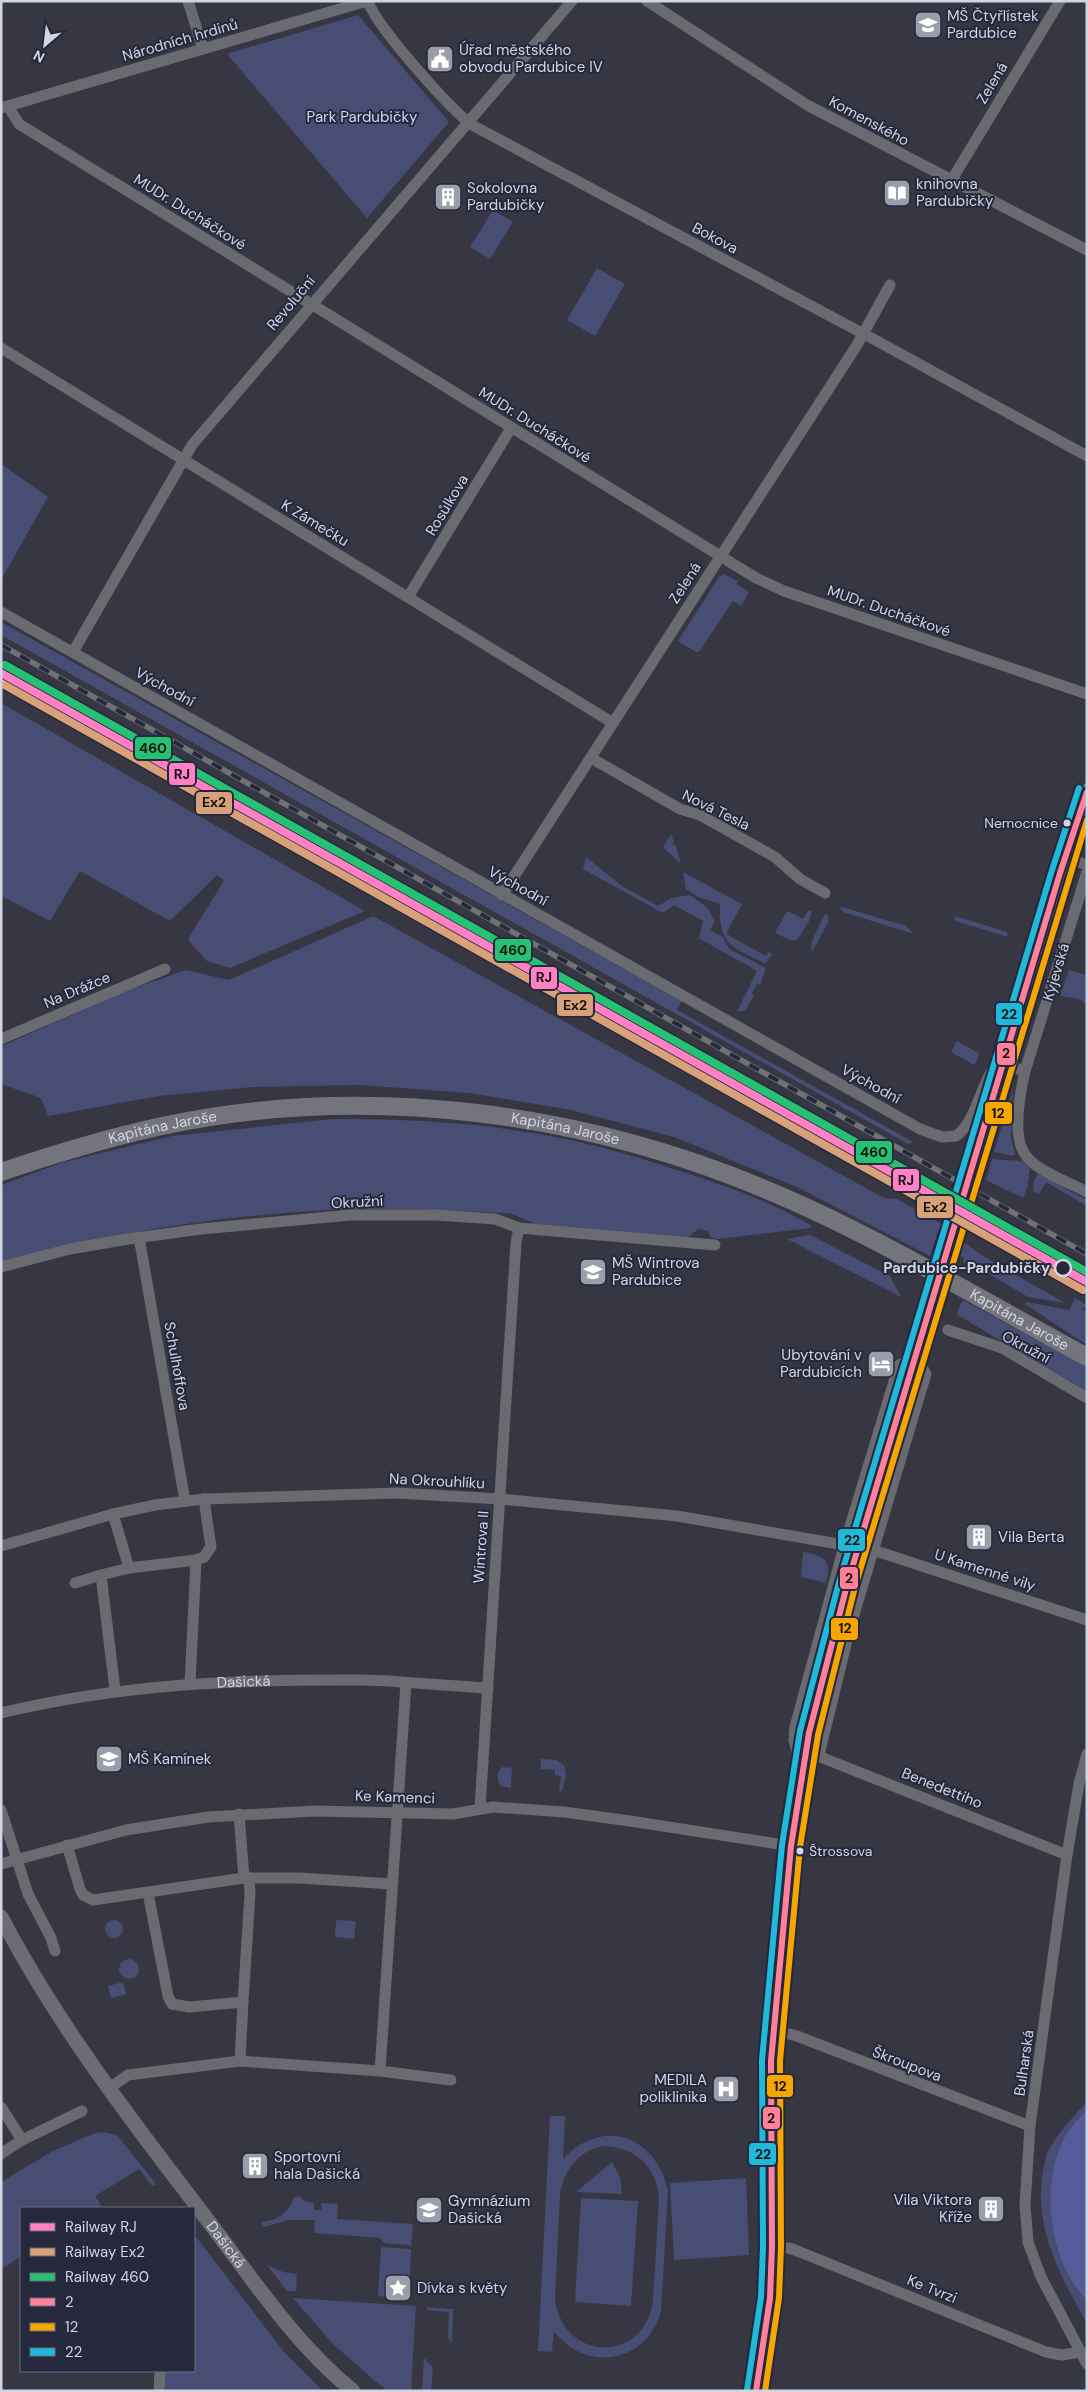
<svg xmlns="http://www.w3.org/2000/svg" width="1088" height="2392" viewBox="0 0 1088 2392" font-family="'DM Sans',sans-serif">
<rect width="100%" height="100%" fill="#363742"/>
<path fill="#484d73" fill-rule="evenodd" d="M358 15 449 122 367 218 227 54Z
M493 210 513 222 490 259 470 247Z
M597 268 625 284 595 336 567 320Z
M1 464 48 497 1 580Z
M724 574 738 581 737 584 749 592 741 606 733 601 699 652H696L678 641 719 577Z
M1 622 682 1001 677 1010 913 1142 908 1144 1 635Z
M1 703 365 911 230 968 207 961 189 941V937L224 881 217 875 170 921 80 871 50 921 1 896Z
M671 834 674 842 672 844 676 846 681 864 663 847Z
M586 857 622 886 658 906 672 898 690 895 708 908 715 922 710 930 723 937 729 949 766 968 760 985 757 984 752 993 754 995 745 1011H737L757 971 699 938 703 921 674 905 663 913 583 869Z
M683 872 742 904 726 934 766 956 768 952 772 954 766 964C733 947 718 946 720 904L698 897 686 889Z
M839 906 906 926 914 934 843 912Z
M812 910 809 921 797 940H790L775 933 787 911 803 919 808 911Z
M825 914 828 916 829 921 812 952 811 943Z
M373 916 884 1198 897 1199 943 1225 938 1231 930 1256 797 1187 674 1137 571 1110 469 1093 361 1085 252 1087 159 1096 48 1116 41 1098 1 1084V1046L11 1042 129 990 186 970 229 980Z
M955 916 1007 932 1008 937 955 921Z
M1069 970 1087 975V1006L1080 999 1060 996Z
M957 1041 980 1054 974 1065 951 1052Z
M1013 1089 1011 1138 1015 1154 1013 1156 994 1152Z
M333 1119C404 1119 474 1122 544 1135 591 1143 638 1157 683 1172 727 1186 772 1202 812 1226L810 1228 718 1239 710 1237 708 1231 698 1229 687 1238 537 1225 512 1214 503 1213C440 1210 377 1207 314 1211 208 1217 103 1235 1 1262V1185L64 1162 172 1136Z
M992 1159 1022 1161 1030 1168 1027 1189 1023 1198 986 1180Z
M1038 1174 1087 1200V1206L1046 1182 1039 1194 1033 1191 1034 1180Z
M810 1235 890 1276 901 1297 787 1239Z
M965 1243 983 1256 1065 1303 1028 1297 984 1271 963 1262 964 1258 959 1255 963 1244Z
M1075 1298 1086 1305 1083 1310 1087 1312V1345L1025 1304 1026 1302 1069 1310Z
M963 1300 1087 1367V1392L956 1314Z
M803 1552C825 1555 832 1561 826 1583L801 1577Z
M541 1759 556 1760 564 1765 566 1776 562 1791H559L561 1776 555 1775V1770L541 1769Z
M502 1767 512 1768 511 1788 501 1786 498 1781V1773Z
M336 1920 356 1921 354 1939 335 1937Z
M105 1929a9 9 0 1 1 18 0a9 9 0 1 1-18 0Z
M119 1969a10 10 0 1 1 20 0a10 10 0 1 1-20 0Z
M123 1982 126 1994 111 1998 108 1986Z
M1087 2102V2324C1058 2271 1029 2221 1046 2157 1049 2143 1076 2113 1087 2102Z
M550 2116H565L563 2159C602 2116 657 2136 668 2191L661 2311C647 2363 586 2374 554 2331L552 2352 538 2351ZM603 2146C635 2147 656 2165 659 2198L653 2301C644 2364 564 2362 555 2300L560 2194C564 2170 578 2151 603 2146Z
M103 2132 117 2135 156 2184 152 2186 139 2169 95 2196 101 2205 98 2208H21V2256L1 2270V2182L53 2151 95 2133Z
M612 2162 620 2177 622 2194 576 2192Z
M746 2178 749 2255 674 2260 670 2183Z
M294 2197H300L304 2201 314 2203V2210H321L322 2203 338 2204 337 2219 413 2224 411 2245 384 2243 380 2238 314 2233 315 2220H288L264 2227 261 2222C277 2221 289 2213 294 2197Z
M581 2198 638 2201 631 2306 575 2302Z
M194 2238H197L284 2352 323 2391H164L165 2371H194Z
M381 2247 411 2249 409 2298 378 2296Z
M267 2265 283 2272 297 2274 296 2291H287Z
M293 2298 416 2306 411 2391H388L376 2382 333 2344Z
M427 2307 453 2309 452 2343 448 2338 449 2312 427 2310Z
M424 2358 433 2367 431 2391H422Z"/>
<path fill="#555c99" d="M1087 2110V2300C1049 2262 1039 2184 1065 2137 1070 2127 1080 2118 1087 2110Z"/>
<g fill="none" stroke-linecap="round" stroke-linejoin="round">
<g stroke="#6a6b70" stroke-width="11">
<path d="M188 1 203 49"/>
<path d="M368 1C375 25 450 109 472 125L877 341 1087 456"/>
<path d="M647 1 807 105 1087 250"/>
<path d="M8 106 19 124 756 578 784 591 1087 694"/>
<path d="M1 108 367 1"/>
<path d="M951 181 1060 1"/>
<path d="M1 348 613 723"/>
<path d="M408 597 511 428"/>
<path d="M1 612 920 1129 942 1137 956 1136C975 1123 980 1088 993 1069L1015 1068 1025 1071"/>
<path d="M73 652 192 445 572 1"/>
<path d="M591 758 680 809 700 815 775 857 800 879 825 893"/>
<path d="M1065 857 1087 865"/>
<path d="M1087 872 1025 1071C1020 1093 1011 1139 1027 1157 1039 1172 1070 1183 1087 1192"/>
<path d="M502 895 857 345 890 285"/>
<path d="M1 1039 165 969"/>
<path d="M139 1237 185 1501"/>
<path d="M1 1267 70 1249 128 1239 201 1229 351 1215H436L495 1219 519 1228 715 1245"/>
<path d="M948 1330 1002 1348 1087 1398"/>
<path d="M113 1514 129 1568"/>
<path d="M1 1546 113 1514 155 1505 204 1499 397 1493 500 1499 677 1516 873 1550 1087 1620"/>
<path d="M196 1560 204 1557 211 1547 204 1499"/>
<path d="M75 1583 101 1575"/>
<path d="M115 1690 101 1575 129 1568 196 1560 190 1684"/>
<path id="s1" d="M1 1713C121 1684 240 1679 363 1680 404 1681 446 1686 488 1688"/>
<path d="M813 1754 1067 1855"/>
<path d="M1087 1754 1079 1784 1067 1855 1030 2126 1025 2205 1028 2242 1041 2277 1087 2364"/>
<path d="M801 1768 794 1740 795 1727 845 1543 899 1365 908 1360 920 1364 926 1374 850 1628 819 1755"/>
<path d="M480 1808 516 1243 519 1228"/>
<path d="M1 1810 28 1894 51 1938 55 1951"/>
<path d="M67 1845 80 1889 83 1895 93 1900 244 1878 239 1814"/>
<path d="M1 1864 126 1830 208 1817 314 1811 453 1814 493 1807 564 1812 630 1821 791 1846"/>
<path d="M249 1878H299L392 1884"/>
<path d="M148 1893 168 1996 172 2004 189 2007 243 2002 250 1894 249 1878H244"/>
<path d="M773 2030 797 2036 1030 2126"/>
<path d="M240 2061 243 2002"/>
<path d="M380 2071 406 1683"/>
<path d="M108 2089 128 2075 240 2061 380 2071 451 2080"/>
<path d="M1 2107 22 2140"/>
<path d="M1 2154 22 2140 82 2111"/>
<path d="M772 2247 789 2248 800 2252 1046 2352 1062 2355 1080 2352"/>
<path d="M159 2391 160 2371"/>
</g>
<g stroke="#6c6d74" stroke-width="15">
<path d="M1024 992 1087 791"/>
<path id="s2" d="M1 1917C58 2026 132 2121 206 2218 252 2278 294 2343 353 2391"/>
<path d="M756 2391 770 2298 772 2247 770 2135 771 2061 791 1846 809 1733 826 1661 847 1585"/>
</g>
<path stroke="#74757c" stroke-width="18" id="s3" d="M1 1172C54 1154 107 1138 162 1126 368 1082 589 1112 781 1196 885 1241 987 1303 1087 1357"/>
<g stroke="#707176" stroke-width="5.5">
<path id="rail" d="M1 645 1087 1254"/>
</g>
<use href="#rail" stroke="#26293d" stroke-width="4" stroke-dasharray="11" stroke-linecap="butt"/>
<path stroke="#6c6d74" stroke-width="15" d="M847 1585 1024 992"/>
<g stroke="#26293d" stroke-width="10">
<path id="bus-1" d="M756 2391 770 2298 772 2247 771 2061 791 1846 809 1733 847 1585 1060 873 1087 792"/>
</g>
<g stroke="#26293d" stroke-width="10">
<path id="bus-2" d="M765 2391 779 2298 781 2247 780 2061 800 1847 818 1735 855 1587 1087 820"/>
</g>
<g stroke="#26293d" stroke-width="10">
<path id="bus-3" d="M747 2390 761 2297 763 2247 762 2060 782 1845 800 1731 839 1582 1052 870 1079 788"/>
</g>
<use href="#bus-1" stroke="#ff8098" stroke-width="6"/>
<use href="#bus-2" stroke="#f7a600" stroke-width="6"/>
<use href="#bus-3" stroke="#20b9da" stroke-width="6"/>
<g stroke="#26293d" stroke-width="11">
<path id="rail-1" d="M1 673 1087 1282"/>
</g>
<g stroke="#26293d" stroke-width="11">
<path id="rail-2" d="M1 683 1083 1290"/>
</g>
<g stroke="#26293d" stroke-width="11">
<path id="rail-3" d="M5 665 1087 1272"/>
</g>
<use href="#rail-1" stroke="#ff80c5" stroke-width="8"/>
<use href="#rail-2" stroke="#d9a179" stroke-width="8"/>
<use href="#rail-3" stroke="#26c172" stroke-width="8"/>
</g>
<defs>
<g id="school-square" transform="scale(1.4375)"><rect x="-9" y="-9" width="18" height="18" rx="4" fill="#9b9eaa" stroke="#26293d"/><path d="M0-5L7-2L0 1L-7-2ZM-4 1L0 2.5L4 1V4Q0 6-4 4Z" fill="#fff"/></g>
<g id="civic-square" transform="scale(1.4375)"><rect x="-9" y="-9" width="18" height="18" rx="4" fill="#9b9eaa" stroke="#26293d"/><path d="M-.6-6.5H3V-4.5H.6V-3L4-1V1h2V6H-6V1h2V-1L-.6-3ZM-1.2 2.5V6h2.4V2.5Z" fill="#fff"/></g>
<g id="library-square" transform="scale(1.4375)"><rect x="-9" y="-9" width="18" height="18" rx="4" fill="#9b9eaa" stroke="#26293d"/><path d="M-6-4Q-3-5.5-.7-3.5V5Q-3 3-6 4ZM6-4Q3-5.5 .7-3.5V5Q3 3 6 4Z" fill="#fff"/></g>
<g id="building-square" transform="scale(1.4375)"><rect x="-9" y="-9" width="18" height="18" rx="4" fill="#9b9eaa" stroke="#26293d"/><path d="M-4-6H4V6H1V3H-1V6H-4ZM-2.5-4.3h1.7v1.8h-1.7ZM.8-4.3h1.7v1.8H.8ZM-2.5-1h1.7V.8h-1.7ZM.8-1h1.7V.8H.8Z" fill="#fff"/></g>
<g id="hotel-square" transform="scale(1.4375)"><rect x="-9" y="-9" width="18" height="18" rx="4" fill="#9b9eaa" stroke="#26293d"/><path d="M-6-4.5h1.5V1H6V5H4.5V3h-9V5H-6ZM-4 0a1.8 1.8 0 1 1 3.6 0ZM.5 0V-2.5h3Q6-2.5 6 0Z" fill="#fff"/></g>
<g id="hospital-square" transform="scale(1.4375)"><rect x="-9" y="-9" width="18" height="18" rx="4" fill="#9b9eaa" stroke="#26293d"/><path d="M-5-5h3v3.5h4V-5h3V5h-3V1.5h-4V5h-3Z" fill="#fff"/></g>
<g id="sight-square" transform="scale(1.4375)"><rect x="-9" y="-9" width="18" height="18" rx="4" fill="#9b9eaa" stroke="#26293d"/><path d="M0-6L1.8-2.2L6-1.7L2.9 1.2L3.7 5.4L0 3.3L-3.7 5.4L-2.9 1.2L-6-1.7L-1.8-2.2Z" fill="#fff"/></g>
</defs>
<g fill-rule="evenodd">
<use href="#school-square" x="928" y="25"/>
<use href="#civic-square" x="440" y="59"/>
<use href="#library-square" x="897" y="193"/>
<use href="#building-square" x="448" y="197"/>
<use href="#school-square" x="593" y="1272"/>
<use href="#hotel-square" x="881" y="1364"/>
<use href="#building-square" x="979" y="1537"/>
<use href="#school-square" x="109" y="1759"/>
<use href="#hospital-square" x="726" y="2089"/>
<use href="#building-square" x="255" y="2166"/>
<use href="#building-square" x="991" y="2209"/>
<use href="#school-square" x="429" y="2210"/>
<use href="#sight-square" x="398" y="2288"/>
</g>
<g fill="#d2d5e2" stroke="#26293d" stroke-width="2">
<circle cx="1067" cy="823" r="4.5"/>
<circle cx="800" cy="1851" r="4.5"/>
</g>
<circle fill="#26293d" stroke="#d2d5e2" stroke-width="2.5" cx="1063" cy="1268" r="8"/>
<g text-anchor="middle" stroke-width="4" stroke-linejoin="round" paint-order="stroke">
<g font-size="14" fill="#d2d5e2" stroke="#26293d" text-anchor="end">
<text x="1058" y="828">Nemocnice</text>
<text x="809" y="1856" text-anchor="start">Štrossova</text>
</g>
<g font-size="15" fill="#d2d5e2" stroke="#26293d" text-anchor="start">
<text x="947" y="21">MŠ Čtyřlístek<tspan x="947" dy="17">Pardubice</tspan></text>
<text x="459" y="55">Úřad městského<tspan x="459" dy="17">obvodu Pardubice IV</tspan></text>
<text x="916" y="189">knihovna<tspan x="916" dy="17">Pardubičky</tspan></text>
<text x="467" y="193">Sokolovna<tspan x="467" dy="17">Pardubičky</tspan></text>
<text x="612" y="1268">MŠ Wintrova<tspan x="612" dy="17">Pardubice</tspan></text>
<text x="862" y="1360" text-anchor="end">Ubytování v<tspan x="862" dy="17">Pardubicích</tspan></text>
<text x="998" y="1542">Vila Berta</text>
<text x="128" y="1764">MŠ Kamínek</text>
<text x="707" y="2085" text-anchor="end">MEDILA<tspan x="707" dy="17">poliklinika</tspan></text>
<text x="274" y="2162">Sportovní<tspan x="274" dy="17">hala Dašická</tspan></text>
<text x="972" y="2205" text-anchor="end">Vila Viktora<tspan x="972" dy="17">Kříže</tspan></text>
<text x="448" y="2206">Gymnázium<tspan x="448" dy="17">Dašická</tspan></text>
<text x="417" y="2293">Dívka s květy</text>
</g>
<g font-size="15" fill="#d2d5e2" stroke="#26293d">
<text transform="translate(180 40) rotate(-16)" y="5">Národních hrdinů</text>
<text transform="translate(992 83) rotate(-59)" y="5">Zelená</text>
<text transform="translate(869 121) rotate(28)" y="5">Komenského</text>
<text transform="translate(190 212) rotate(32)" y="5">MUDr. Ducháčkové</text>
<text transform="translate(715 238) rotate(28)" y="5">Bokova</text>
<text transform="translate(291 303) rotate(-50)" y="5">Revoluční</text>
<text transform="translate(535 425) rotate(32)" y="5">MUDr. Ducháčkové</text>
<text transform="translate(447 505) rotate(-59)" y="5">Rosůlkova</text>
<text transform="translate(315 523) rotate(31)" y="5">K Zámečku</text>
<text transform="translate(685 583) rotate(-57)" y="5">Zelená</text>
<text transform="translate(889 611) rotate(19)" y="5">MUDr. Ducháčkové</text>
<text transform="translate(165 687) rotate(29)" y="5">Východní</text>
<text transform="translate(716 810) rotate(26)" y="5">Nová Tesla</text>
<text transform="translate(518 886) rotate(29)" y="5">Východní</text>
<text transform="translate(1056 972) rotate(-73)" y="5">Kyjevská</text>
<text transform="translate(77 990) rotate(-23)" y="5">Na Drážce</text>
<text transform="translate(871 1084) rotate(29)" y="5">Východní</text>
<text dy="5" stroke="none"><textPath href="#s3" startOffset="168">Kapitána Jaroše</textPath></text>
<text dy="5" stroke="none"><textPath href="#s3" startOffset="574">Kapitána Jaroše</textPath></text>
<text transform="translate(357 1202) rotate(-3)" y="5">Okružní</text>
<text dy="5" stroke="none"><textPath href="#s3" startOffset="1069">Kapitána Jaroše</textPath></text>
<text transform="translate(1026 1347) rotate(28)" y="5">Okružní</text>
<text transform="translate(177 1366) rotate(80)" y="5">Schulhoffova</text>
<text transform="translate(437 1481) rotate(3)" y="5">Na Okrouhlíku</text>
<text transform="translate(481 1547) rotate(-86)" y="5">Wintrova II</text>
<text transform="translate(985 1570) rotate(18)" y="5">U Kamenné vily</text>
<text dy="5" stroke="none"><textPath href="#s1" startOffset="245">Dašická</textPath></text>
<text transform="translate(942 1788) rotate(22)" y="5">Benedettiho</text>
<text transform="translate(395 1797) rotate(2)" y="5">Ke Kamenci</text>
<text transform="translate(1024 2063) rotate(-82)" y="5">Bulharská</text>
<text transform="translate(907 2064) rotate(21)" y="5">Škroupova</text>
<text dy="5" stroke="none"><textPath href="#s2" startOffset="398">Dašická</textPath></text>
<text transform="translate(932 2289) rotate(22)" y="5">Ke Tvrzi</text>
</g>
<g font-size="15" fill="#cfd7fd" stroke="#26293d">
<text x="362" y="122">Park Pardubičky</text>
</g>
<g font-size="15" font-weight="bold" fill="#d2d5e2" stroke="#26293d" text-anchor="end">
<text x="1050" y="1273">Pardubice-Pardubičky</text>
</g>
</g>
<g stroke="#26293d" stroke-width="2">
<rect x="134" y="736" width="38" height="24" rx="5" fill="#26c172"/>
<rect x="168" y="762" width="28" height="24" rx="5" fill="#ff80c5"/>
<rect x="195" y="791" width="38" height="24" rx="5" fill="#d9a179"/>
<rect x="494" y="938" width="38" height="24" rx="5" fill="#26c172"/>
<rect x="530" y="966" width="28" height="24" rx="5" fill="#ff80c5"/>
<rect x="556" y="993" width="38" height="24" rx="5" fill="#d9a179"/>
<rect x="995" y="1002" width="28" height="24" rx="5" fill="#20b9da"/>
<rect x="996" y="1042" width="20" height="24" rx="5" fill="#ff8098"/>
<rect x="984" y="1101" width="29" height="24" rx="5" fill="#f7a600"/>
<rect x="855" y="1140" width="38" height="24" rx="5" fill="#26c172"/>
<rect x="892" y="1168" width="28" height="24" rx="5" fill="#ff80c5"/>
<rect x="916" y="1195" width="38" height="24" rx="5" fill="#d9a179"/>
<rect x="837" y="1528" width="29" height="24" rx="5" fill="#20b9da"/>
<rect x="839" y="1566" width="20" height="24" rx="5" fill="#ff8098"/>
<rect x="830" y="1617" width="29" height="24" rx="5" fill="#f7a600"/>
<rect x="766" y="2074" width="28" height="24" rx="5" fill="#f7a600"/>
<rect x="762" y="2106" width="19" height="24" rx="5" fill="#ff8098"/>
<rect x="748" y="2142" width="29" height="24" rx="5" fill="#20b9da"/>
</g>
<g font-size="14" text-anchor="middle" font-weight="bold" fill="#111">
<text x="153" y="753">460</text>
<text x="182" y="779">RJ</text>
<text x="214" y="807">Ex2</text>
<text x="513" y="955">460</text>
<text x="544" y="982">RJ</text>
<text x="575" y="1010">Ex2</text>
<text x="1009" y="1019">22</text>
<text x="1006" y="1058">2</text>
<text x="998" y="1118">12</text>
<text x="874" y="1157">460</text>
<text x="906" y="1185">RJ</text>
<text x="935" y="1212">Ex2</text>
<text x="852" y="1545">22</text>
<text x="849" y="1583">2</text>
<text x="845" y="1633">12</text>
<text x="780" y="2091">12</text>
<text x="771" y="2123">2</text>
<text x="763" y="2159">22</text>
</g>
<rect width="1088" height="2392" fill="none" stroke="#d2d5e2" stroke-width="5"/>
<rect x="20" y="2207" width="175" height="165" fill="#26293d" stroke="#6b6e7f"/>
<rect x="30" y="2223" width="25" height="8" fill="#ff80c5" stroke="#6b6e7f"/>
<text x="65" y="2232" font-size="15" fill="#d2d5e2">Railway RJ</text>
<rect x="30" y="2248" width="25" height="8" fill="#d9a179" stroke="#6b6e7f"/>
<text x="65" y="2257" font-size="15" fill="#d2d5e2">Railway Ex2</text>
<rect x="30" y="2273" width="25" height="8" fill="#26c172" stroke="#6b6e7f"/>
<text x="65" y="2282" font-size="15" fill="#d2d5e2">Railway 460</text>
<rect x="30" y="2298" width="25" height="8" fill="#ff8098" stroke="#6b6e7f"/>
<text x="65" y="2307" font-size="15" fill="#d2d5e2">2</text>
<rect x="30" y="2323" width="25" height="8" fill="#f7a600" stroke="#6b6e7f"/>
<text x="65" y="2332" font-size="15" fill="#d2d5e2">12</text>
<rect x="30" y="2348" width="25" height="8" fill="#20b9da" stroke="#6b6e7f"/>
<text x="65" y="2357" font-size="15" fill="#d2d5e2">22</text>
<g transform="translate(45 45) rotate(208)" stroke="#26293d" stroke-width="4" paint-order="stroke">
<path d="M0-4L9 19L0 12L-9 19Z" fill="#d2d5e2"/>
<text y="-8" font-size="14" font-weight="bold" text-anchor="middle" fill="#d2d5e2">N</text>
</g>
</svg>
